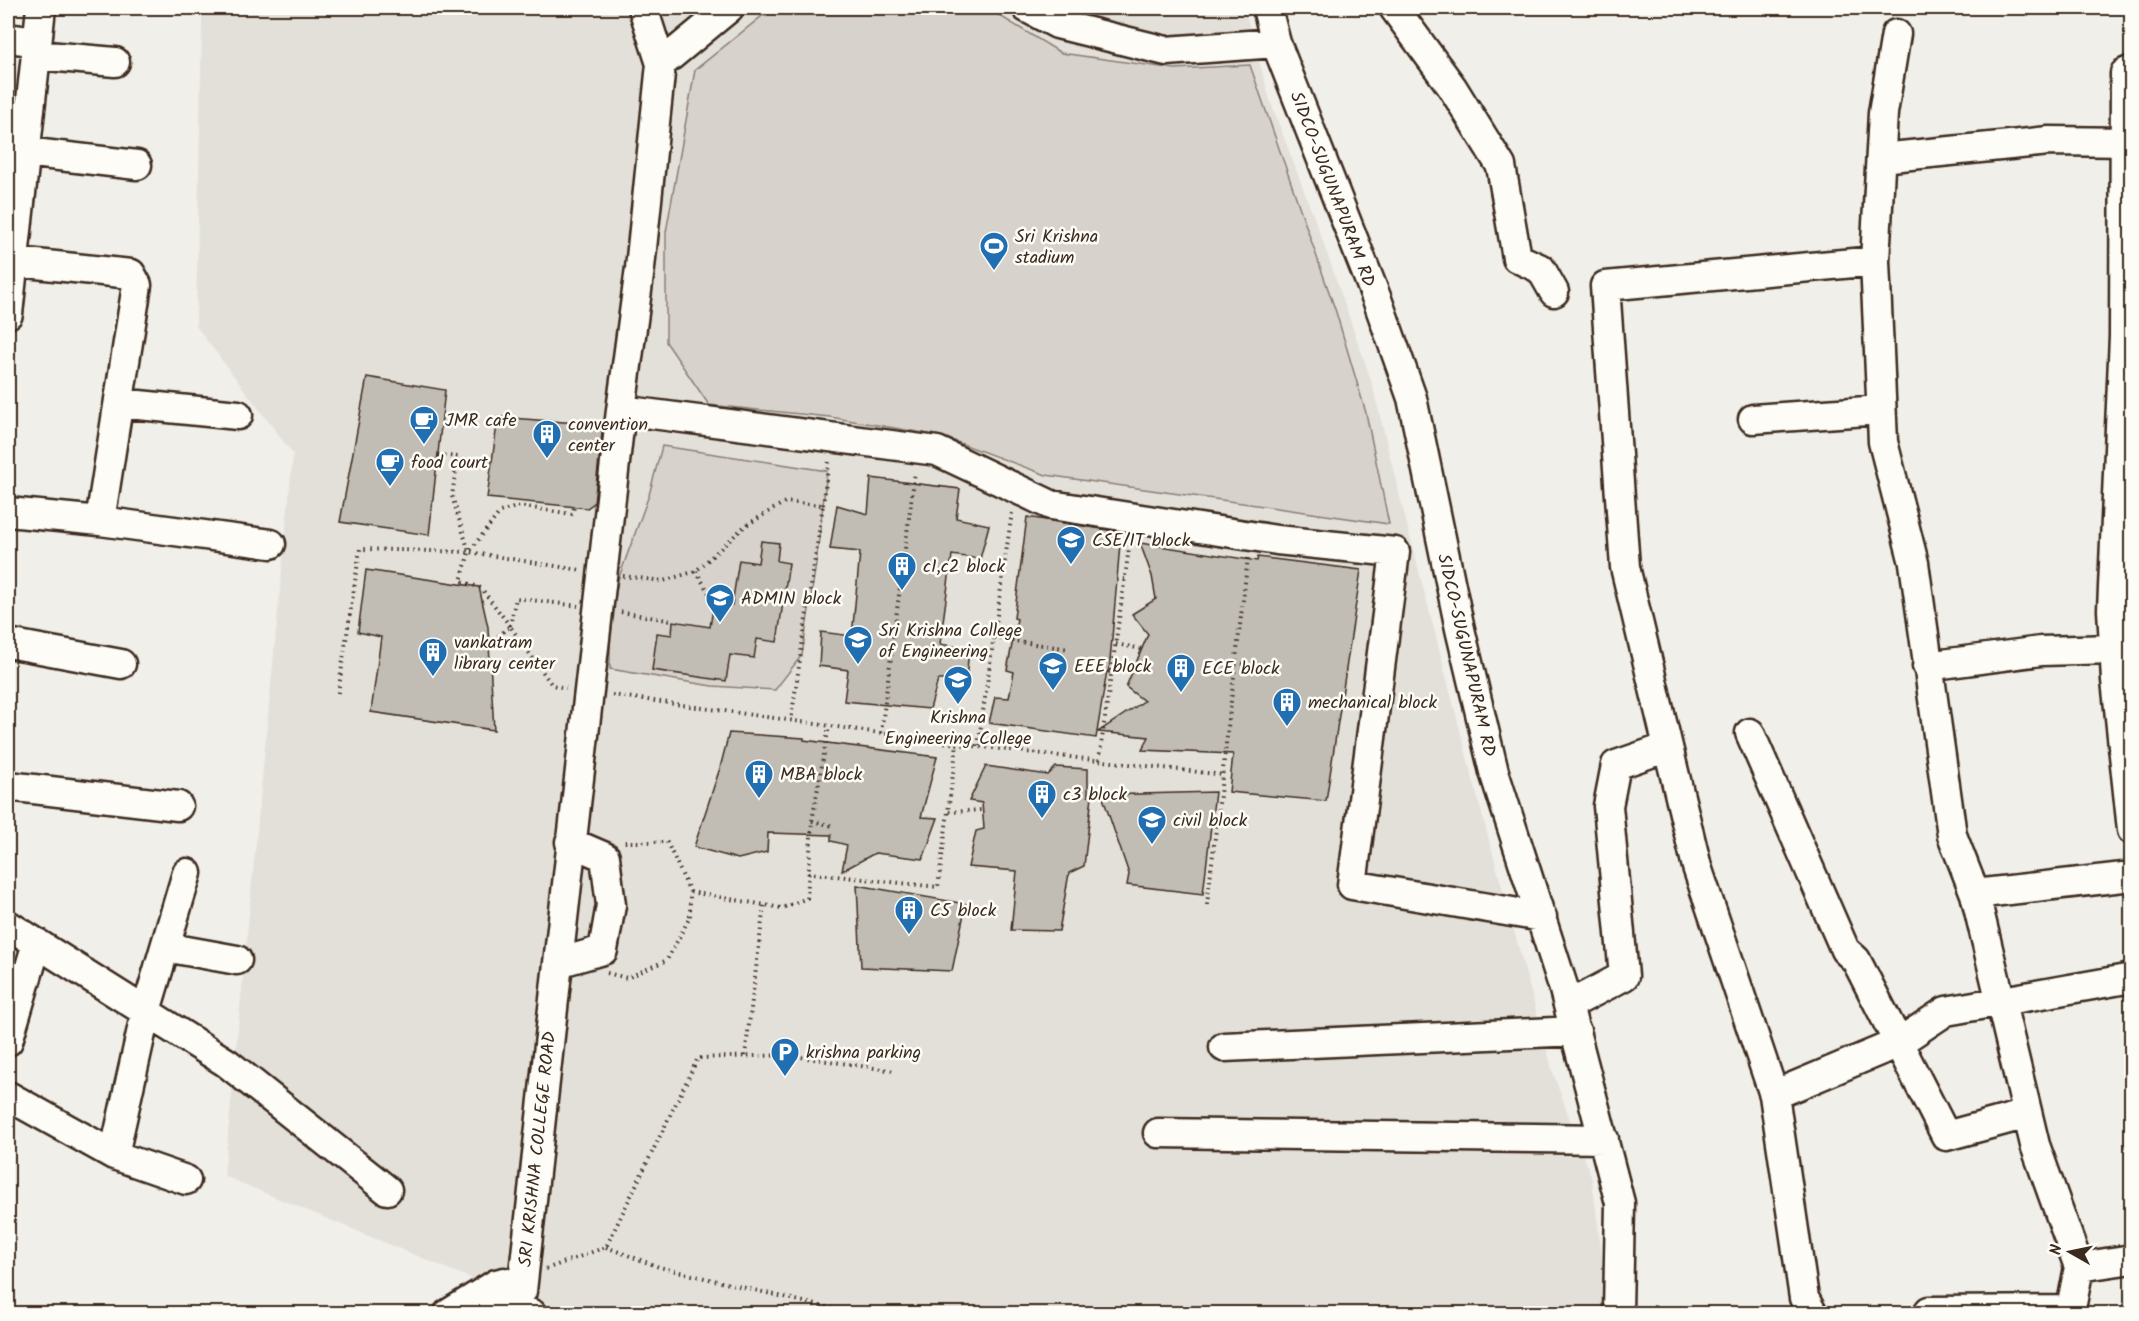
<svg xmlns="http://www.w3.org/2000/svg" width="2139" height="1321" viewBox="0 0 2139 1321" font-family="Kalam,sans-serif">
<rect width="100%" height="100%" fill="#f1efea"/>
<filter id="ink" filterUnits="userSpaceOnUse"><feTurbulence type="fractalNoise" baseFrequency=".0167" numOctaves="2"/><feDisplacementMap in="SourceGraphic" scale="12" xChannelSelector="R" yChannelSelector="G"/><feConvolveMatrix kernelMatrix="1 2 1 2 8 2 1 2 1" color-interpolation-filters="sRGB"/></filter>
<g filter="url(#ink)">
<path fill="#e3e0da" d="M207 8H1244L1270 100 1321 236 1371 380 1407 525 1480 807 1554 1076 1592 1179 1605 1282 1604 1313H567L540 1307 224 1176 293 454 196 326 202 19Z"/>
<path fill="#d7d2cc" stroke="#897e75" stroke-width="1.5" d="M772 8H987L1061 53 1175 69 1250 65 1336 312 1366 413 1389 524 1046 475 941 436 830 417 709 405 666 342V232L695 70Z
M662 446 827 471 816 564 802 655 775 690 712 686 610 669V627L618 580 649 495Z"/>
<path fill="#c1bcb4" stroke="#3b2a1e" stroke-width="1.5" d="M367 377 445 390 429 535 340 522Z
M498 417 603 425 594 503 587 508 487 498Z
M871 478 960 489 956 518 989 525 980 559 952 555 940 644 969 649 966 680H938L930 709 844 701 848 670 819 666 821 632 852 636 860 552 830 549 837 505 868 514Z
M1027 517 1121 532 1109 673 1107 671 1096 738 989 723 995 697 1009 698 1014 672 1007 670 1017 619 1014 618Z
M761 541 779 543 777 561 789 563 777 642 757 639 754 658 730 655 726 681 652 670 657 633 672 635 673 621 710 627 714 602 732 605 739 560 758 563Z
M1140 543 1257 561 1258 557 1361 570 1326 801 1229 792 1233 754 1142 750 1149 737 1098 732 1144 701 1126 687 1148 634 1132 614 1156 599 1152 576Z
M366 570 479 587 488 627 494 730 371 712 381 637 358 632Z
M729 733 804 738V740L937 757 921 817 938 818 923 859 875 853 842 871 847 845 831 841V835L768 833 767 852 738 859 694 847 720 768Z
M986 766 1048 775 1056 767 1088 769V796H1092L1084 866 1069 873 1059 931 1011 930 1017 871 968 867 976 831 984 829 982 803 969 801Z
M1215 792 1203 894 1127 885 1129 874 1102 795Z
M857 885 966 904 952 971 861 967Z"/>
<g fill="none" stroke-linecap="round" stroke-linejoin="round">
<g stroke="#3b2a1e" stroke-width="33">
<path id="minor" d="M643 8 661 64
M729 8 661 64 640 268 621 410 937 451 1051 505 1277 540 1395 552 1352 885 1542 917
M1027 8 1057 24 1166 51 1276 43
M1267 8 1276 43 1378 302 1412 398 1460 629 1494 772 1563 986 1620 1203 1618 1314
M1394 8 1452 87 1501 166 1517 258 1541 269 1554 292
M8 38 37 42
M36 55 115 62
M2132 70 2125 73 2124 336 2112 610 2116 680 2132 830
M25 152 137 165
M1881 158 2049 141 2132 142
M8 261 131 274 137 285 100 521
M1875 261 1883 113 1896 34
M8 314 41 8
M119 403 238 415
M1753 419 1881 410
M8 512 100 521 271 544
M8 643 121 664
M1927 666 2041 651 2114 649
M1750 733 1845 950 1856 960 1946 1136 2027 1114
M1668 747 1697 867 1774 1095 1804 1298 1813 1314
M8 786 178 806
M570 842 605 857 611 905 603 950 558 963 621 410
M8 925 227 1063 387 1190
M165 947 237 960
M1569 1005 1624 976 1608 806 1616 765 1668 747 1625 567 1605 286 1875 261 1883 442 1914 563 1952 835 1975 894
M8 1041 37 943
M1224 1047 1576 1031
M1774 1095 1898 1043 1946 1011 2132 978
M8 1096 114 1155 186 1180
M1158 1133 1604 1139
M114 1155 146 1011 187 873
M2079 1267 2035 1145 1975 894 2132 876
M490 1298 532 1314
M1929 1311 2070 1310
M448 1314 496 1284 504 1282
M485 1314 522 1291 558 963
M2070 1314 2079 1267 2132 1259"/>
</g>
<path stroke="#3b2a1e" stroke-width="4" stroke-dasharray="1.5 4.5" stroke-linecap="butt" d="M438 455 458 457 452 496 469 552 580 570
M823 505 829 461
M696 571 714 602
M623 576 663 581 696 571 745 526 785 502 823 505 791 720
M1117 580 1125 579
M621 612 673 621
M510 626 481 588 461 581 469 552 500 512 519 506 572 514 574 507
M510 626 516 598 578 606
M993 638 1070 649
M489 644 510 626 552 685 566 688
M1116 644 1142 649
M1236 663 1244 664
M338 693 360 549 469 552
M612 695 957 744 1224 775
M881 733 915 472
M978 746 1012 512
M1099 760 1130 541
M949 812 982 810
M812 821 833 826
M808 873 938 887 957 744
M690 892 782 908 807 898 812 821 829 726
M1207 905 1248 557
M607 973 627 978 667 960 690 917V892L667 842H622
M745 1056 764 905
M606 1247 659 1267 854 1314
M546 1269 606 1247 698 1058 787 1055 895 1071"/>
<use href="#minor" stroke="#fdfcf7" stroke-width="28"/>
</g>
</g>
<defs>
<g id="stadium-pin" transform="scale(1.5)"><path d="M0 17L-7.5 6A9.5 9.5 0 1 1 7.5 6Z" fill="#1f6fb2" stroke="#fdfcf7"/><path d="M0-5a6.5 5 0 1 0 0 10a6.5 5 0 1 0 0-10ZM-3.5-1.8h7v3.6h-7Z" fill="#fff"/></g>
<g id="cafe-pin" transform="scale(1.5)"><path d="M0 17L-7.5 6A9.5 9.5 0 1 1 7.5 6Z" fill="#1f6fb2" stroke="#fdfcf7"/><path d="M-5.5-4.5H6V0H3Q3 3.5 0 3.5H-2.5Q-5.5 3.5-5.5 0ZM3-3.2v2h1.7v-2ZM-6 4.5H4V6H-6Z" fill="#fff"/></g>
<g id="building-pin" transform="scale(1.5)"><path d="M0 17L-7.5 6A9.5 9.5 0 1 1 7.5 6Z" fill="#1f6fb2" stroke="#fdfcf7"/><path d="M-4-6H4V6H1V3H-1V6H-4ZM-2.5-4.3h1.7v1.8h-1.7ZM.8-4.3h1.7v1.8H.8ZM-2.5-1h1.7V.8h-1.7ZM.8-1h1.7V.8H.8Z" fill="#fff"/></g>
<g id="university-pin" transform="scale(1.5)"><path d="M0 17L-7.5 6A9.5 9.5 0 1 1 7.5 6Z" fill="#1f6fb2" stroke="#fdfcf7"/><path d="M0-5L7-2L0 1L-7-2ZM-4 1L0 2.5L4 1V4Q0 6-4 4Z" fill="#fff"/></g>
<g id="parking-pin" transform="scale(1.5)"><path d="M0 17L-7.5 6A9.5 9.5 0 1 1 7.5 6Z" fill="#1f6fb2" stroke="#fdfcf7"/><path d="M-3.5-5.5H1a3.5 3.5 0 0 1 0 7H-1V5.5H-3.5ZM-1-3.4V-.6H.8a1.4 1.4 0 0 0 0-2.8Z" fill="#fff"/></g>
</defs>
<g fill-rule="evenodd">
<use href="#stadium-pin" x="994" y="246"/>
<use href="#cafe-pin" x="424" y="420"/>
<use href="#building-pin" x="547" y="434"/>
<use href="#cafe-pin" x="390" y="462"/>
<use href="#university-pin" x="1071" y="540"/>
<use href="#building-pin" x="902" y="566"/>
<use href="#university-pin" x="720" y="598"/>
<use href="#university-pin" x="858" y="640"/>
<use href="#building-pin" x="433" y="652"/>
<use href="#university-pin" x="1053" y="666"/>
<use href="#building-pin" x="1181" y="668"/>
<use href="#university-pin" x="958" y="680"/>
<use href="#building-pin" x="1287" y="702"/>
<use href="#building-pin" x="759" y="774"/>
<use href="#building-pin" x="1042" y="794"/>
<use href="#university-pin" x="1152" y="820"/>
<use href="#building-pin" x="909" y="910"/>
<use href="#parking-pin" x="785" y="1052"/>
</g>
<g text-anchor="middle" stroke-width="5" stroke-linejoin="round" paint-order="stroke">
<g font-size="18" fill="#3b2a1e" stroke="#fdfcf7">
<text transform="translate(1333 189) rotate(69)" y="6">SIDCO-SUGUNAPURAM RD</text>
<text transform="translate(1467 655) rotate(77)" y="6">SIDCO-SUGUNAPURAM RD</text>
<text transform="translate(537 1149) rotate(-84)" y="6">SRI KRISHNA COLLEGE ROAD</text>
</g>
<g font-size="18" fill="#3b2a1e" stroke="#fdfcf7" text-anchor="start">
<text x="1015" y="242">Sri Krishna<tspan x="1015" dy="21">stadium</tspan></text>
<text x="445" y="426">JMR cafe</text>
<text x="568" y="430">convention<tspan x="568" dy="21">center</tspan></text>
<text x="411" y="468">food court</text>
<text x="1092" y="546">CSE/IT block</text>
<text x="923" y="572">c1,c2 block</text>
<text x="741" y="604">ADMIN block</text>
<text x="879" y="636">Sri Krishna College<tspan x="879" dy="21">of Engineering</tspan></text>
<text x="454" y="648">vankatram<tspan x="454" dy="21">library center</tspan></text>
<text x="1074" y="672">EEE block</text>
<text x="1202" y="674">ECE block</text>
<text x="1308" y="708">mechanical block</text>
<text x="958" y="723" text-anchor="middle">Krishna<tspan x="958" dy="21">Engineering College</tspan></text>
<text x="780" y="780">MBA block</text>
<text x="1063" y="800">c3 block</text>
<text x="1173" y="826">civil block</text>
<text x="930" y="916">C5 block</text>
<text x="806" y="1058">krishna parking</text>
</g>
</g>
<rect width="2139" height="1321" fill="none" stroke="#fdfcf7" stroke-width="30"/>
<rect x="15" y="15" width="2109" height="1291" fill="none" stroke="#3b2a1e" stroke-width="2" filter="url(#ink)"/>
<g transform="translate(2070 1252) rotate(279)" stroke="#fdfcf7" stroke-width="4.5" paint-order="stroke">
<path d="M0-4.5L10 22L0 15L-10 22Z" fill="#3b2a1e"/>
<text y="-9" font-size="16" font-weight="bold" text-anchor="middle" fill="#3b2a1e">N</text>
</g>
</svg>
